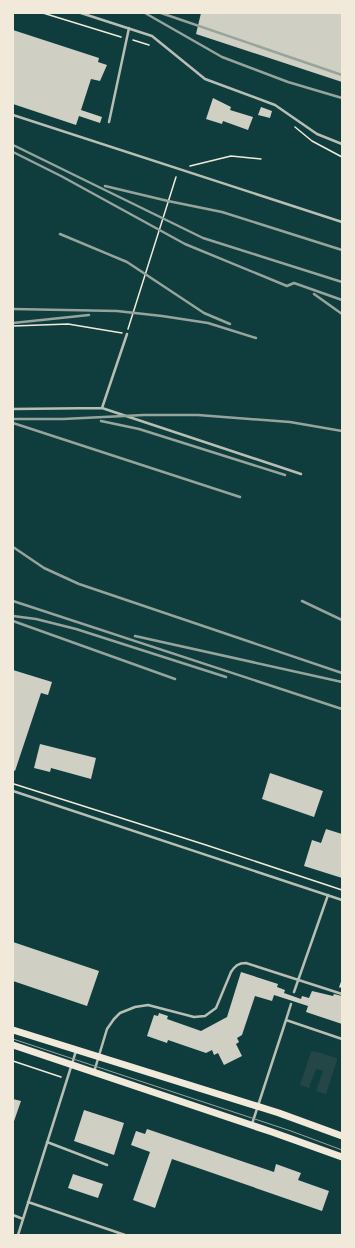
<svg xmlns="http://www.w3.org/2000/svg" width="355" height="1248" viewBox="0 0 355 1248" font-family="'IBM Plex Sans',sans-serif">
<rect width="100%" height="100%" fill="#0f3d3e"/>
<path fill="#244646" d="M314 1051 337 1058V1060L326 1094 316 1091 323 1071 316 1069 309 1088 300 1085 311 1052Z"/>
<path fill="#cfcfc3" d="M201 13H342V82L196 34Z
M13 30 99 58 98 62 107 65 100 81 91 79 81 110 102 117 100 123 79 116 76 125 13 104Z
M213 98 231 107 230 110 253 117 248 130 223 121 222 124 206 119Z
M261 107 272 111 270 118 258 115Z
M13 670 52 682 48 695 41 693 15 771 13 770Z
M40 744 96 758 91 779 51 768 50 772 34 768Z
M270 773 323 791 314 817 262 799Z
M326 829 342 834V878L304 866 312 840 321 843Z
M13 942 99 971 87 1006 13 981Z
M241 972 278 984 277 987 285 990 284 993 301 999 302 996 309 998 312 991 333 996 334 994 342 996V1024L306 1012 308 1006 274 995 272 1001 255 996 242 1035 237 1038 239 1042 236 1044 242 1056 224 1065 218 1053 214 1055 212 1050 206 1053 168 1040 167 1043 147 1036 154 1015 158 1016 159 1013 168 1016 167 1019 201 1031 227 1017Z
M13 1099 21 1101 13 1124Z
M84 1110 124 1123 114 1155 74 1141Z
M147 1129 274 1172 276 1164 301 1173 298 1180 329 1191 322 1211 172 1159 155 1208 133 1200 150 1152 131 1145 136 1131 145 1134Z
M73 1174 103 1184 98 1198 68 1188Z"/>
<g fill="none" stroke-linecap="round" stroke-linejoin="round">
<path stroke="#f1e9da" stroke-width="1.5" d="M43 13 121 37
M133 40 149 45
M295 127 312 141 342 157
M190 166 231 156 261 159
M13 326 68 324 122 333
M128 329 176 177
M14 784 206 845 342 890
M340 987 342 981
M13 1061 61 1077"/>
<path stroke="#b8beb3" stroke-width="2.5" d="M81 13 152 36 205 79 275 105 317 134 342 144
M13 115 342 222
M109 122 129 28
M102 408 301 474
M13 409 102 408 127 334
M13 791 342 900
M294 992 328 895
M286 1020 291 1004
M94 1072 107 1029 114 1019 120 1013 135 1007 148 1005 194 1017 205 1016 216 1008 231 972C235 966 238 963 246 963L342 994
M252 1124 286 1020 342 1039
M47 1142 107 1165
M28 1202 125 1235
M13 1215 23 1219
M18 1235 76 1051"/>
<path stroke="#f1e9da" stroke-width="7" d="M13 1030 279 1113 342 1136
M13 1045 272 1132 342 1157"/>
<path stroke="#97a49c" stroke-width="1" d="M13 1039 291 1131 342 1150"/>
<path stroke="#97a49c" stroke-width="2.5" d="M145 13 222 57 288 82 342 98
M161 13 342 75
M13 145 203 238 342 282
M13 152 61 176 185 244 287 286 294 283 342 300
M105 186 168 201 222 212 342 250
M60 234 127 262 204 313 230 324
M314 294 342 314
M13 309 117 311 162 316 208 323 256 338
M13 323 89 315
M13 419H63L144 415H198L290 422 342 431
M101 421 139 429 285 475
M13 423 240 497
M13 547 44 568 79 584 342 673
M13 601 342 709
M302 601 342 620
M13 616 36 619 76 629 226 677
M13 621 175 679
M135 636 342 682"/>
</g>
<rect width="355" height="1248" fill="none" stroke="#f1e9da" stroke-width="28"/>
</svg>
